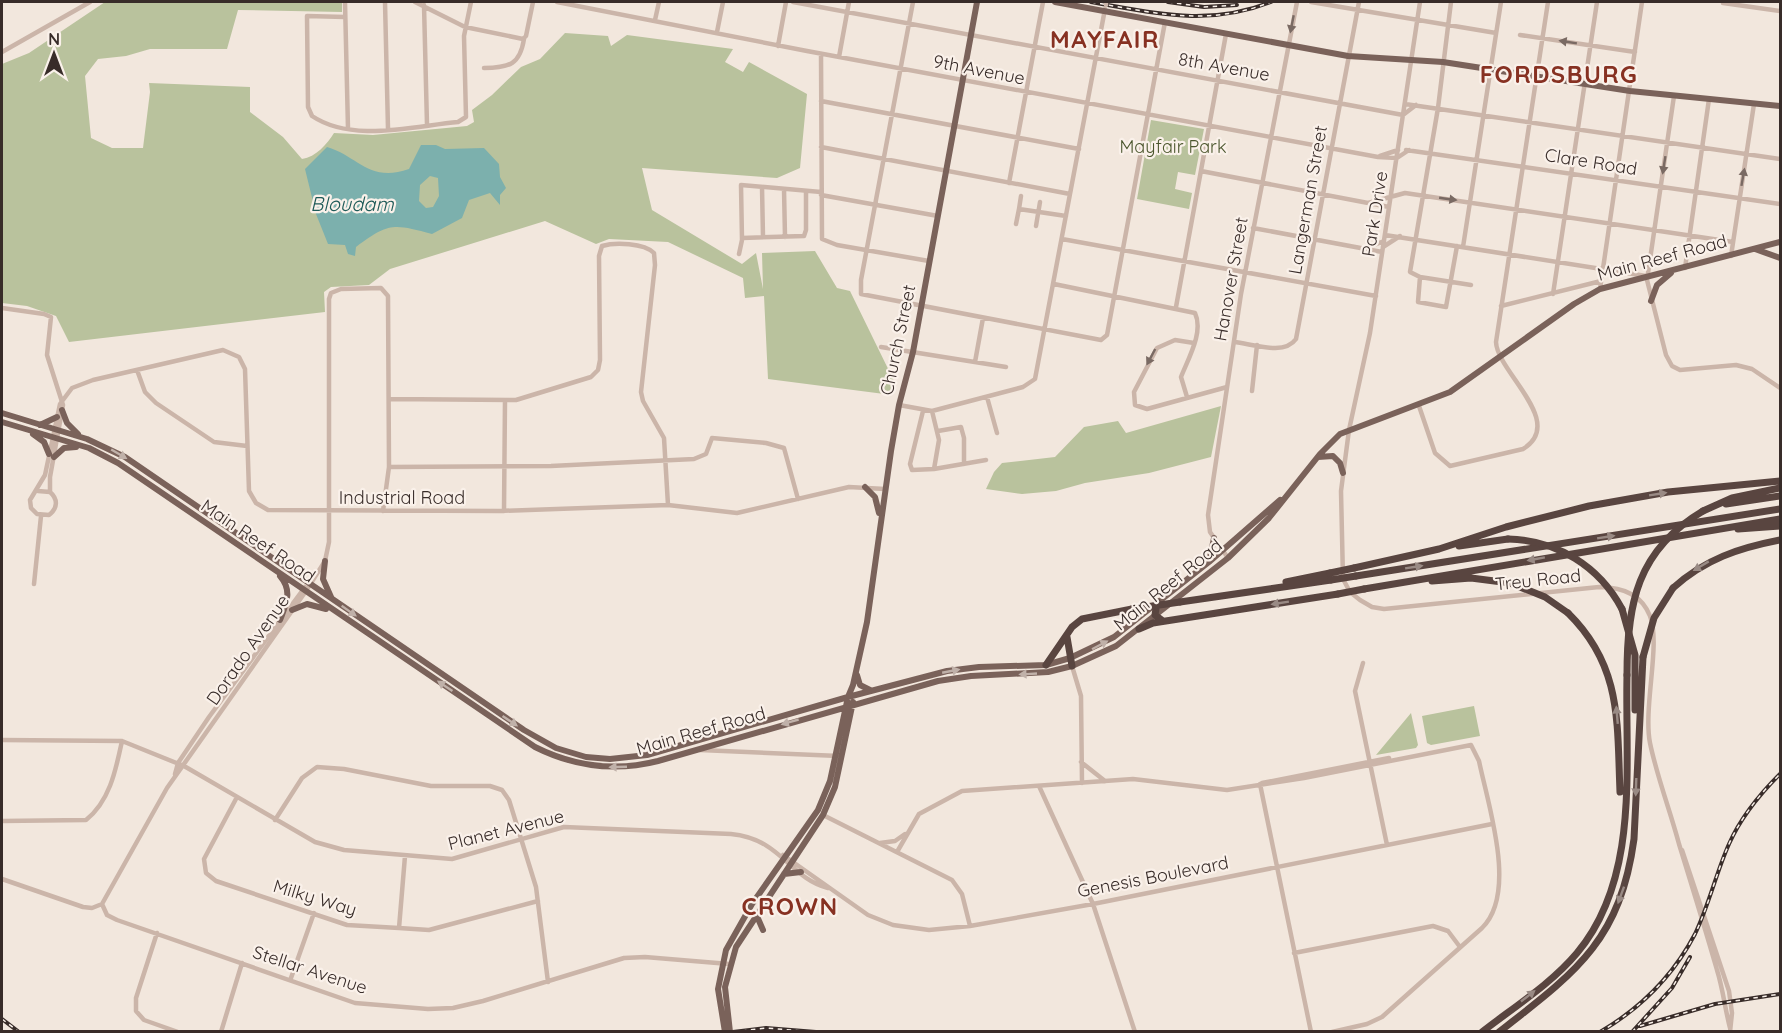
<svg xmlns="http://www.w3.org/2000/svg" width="1782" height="1033" viewBox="0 0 1782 1033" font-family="Quicksand,sans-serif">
<rect width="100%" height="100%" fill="#f2e7dd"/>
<path fill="#b9c29d" d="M105 2H342V12L238 10 227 49H150L126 56 98 59 85 76 91 138 112 148H143L150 92 149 83 250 87V112L283 137 302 159C316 157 327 144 334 133L373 135 467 126 474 122 472 110 492 95 521 67 540 59 565 33 608 36 611 46 627 35 733 49 725 62 743 72 749 62 807 94 800 168 777 178 642 168 652 210 742 264 756 253 763 289 762 253 815 251 837 288 850 291 894 381 892 395 768 379 764 296 745 298 743 278 668 242 609 239 596 244 545 221 390 269 369 285 331 287 324 292 325 312 69 342 56 316 27 306 2 303V64L29 53Z
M1151 120 1204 129 1195 175 1178 172 1175 189 1192 193 1189 209 1137 199Z
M1221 406 1211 457 1149 473 1085 483 1056 491 1022 494 986 489 994 472 1002 463 1055 457 1084 427 1118 421 1126 433Z
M1474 706 1480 736 1431 745 1427 743 1422 716Z
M1411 713 1418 745 1416 748 1376 755Z"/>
<path fill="#7cb0ad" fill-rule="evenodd" d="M421 145H436L445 149 484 148 499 164 500 177 506 188 500 195V205L490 193 469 200 462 218 432 234C394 224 389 222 356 247L355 256 348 254 345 245 328 244 316 214 305 169 327 147C358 156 369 183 409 169ZM430 176 438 178 439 196 433 207 426 208 419 201 420 185Z"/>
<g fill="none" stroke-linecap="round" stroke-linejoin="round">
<path stroke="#cbb5a9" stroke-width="4.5" d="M345 2 348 129
M385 2 388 129
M415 2 465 27 523 39 526 36 533 2
M557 2 807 51 1378 157 1397 158 1409 150
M793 2 1403 115 1416 105
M913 2 861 280V294L1101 340 1107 335 1165 22
M1311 2 1496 33
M1420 2 1370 333 1349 430 1341 491 1343 579 1350 592 1360 600 1372 607 1384 609 1599 587C1621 587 1641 593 1650 616 1661 644 1643 707 1650 743 1657 777 1670 810 1679 844 1692 886 1705 928 1717 970 1723 989 1725 1009 1730 1028
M1451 2 1438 108 1410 272 1420 277 1471 285
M1723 3 1780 11
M424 5 427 125
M345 17 307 16 308 107 312 116C352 143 413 126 458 122L466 117 464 36 471 2
M655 20 659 2
M717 32 723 2
M1520 35 1635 52
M778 46 786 2
M2 52 90 2
M821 54 822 239 837 245 929 261
M839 57 849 2
M484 68C510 68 520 64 524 39
M1674 96 1647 280 1666 355 1672 366 1680 370 1736 365 1752 369 1780 388
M821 101 1079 149
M1405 104 1780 159
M821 147 1070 194
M1406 150 1780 204
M1380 156 1398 150
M1201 171 1389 207
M1009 183 1043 2
M762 187 763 237
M784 189 785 237
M821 195 938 216
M1368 203 1405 193 1733 242
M1019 209 1021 196
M1016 224 1019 209 1066 216
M1036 226 1040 202
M1253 228 1382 252
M1385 235 1646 276
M742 238 804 236 806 230V191
M1062 239 1376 296
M1383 247 1400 236
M1463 247 1501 2
M1367 248 1384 241
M739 254 742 240 741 185 821 192
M1731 256 1754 104
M1685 268 1709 99
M1420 277 1418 302 1446 307 1457 246
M1054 284 1195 313C1204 332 1188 359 1181 377L1187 397
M1600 289 1642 2
M1553 294 1597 2
M1501 306 1601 281
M1176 307 1226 34
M2 308 44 314 51 317 47 355 63 405 50 477V492
M1234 342C1253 344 1284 356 1296 339L1359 2
M1194 343 1175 340 1157 348 1134 392 1135 405 1147 409 1227 387
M881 347 1006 367
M975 362 983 318
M137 370 145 392 156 403 214 442 247 446
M1252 391 1257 345
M987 397 997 433
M389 399 516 400 591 377 598 370 600 360 599 256 602 246C615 242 644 243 654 253L655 265 641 392 643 401 664 438 668 505
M899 405 932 411 1023 387 1035 379 1105 9
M1419 406 1435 453 1450 466 1523 449C1567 422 1497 372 1496 342L1548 2
M923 411 910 464 912 470 934 469 986 460
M932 411 939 440 934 469
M938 431 961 427 964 438V464
M389 467 551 466 694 459 706 454 712 438 766 443 784 448 798 499
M38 491 50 492C58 499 58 508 49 515L37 514 31 508 30 500 45 475 60 404 72 388 93 380 223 350 239 357 245 369 249 491 256 503 268 510 499 511 668 505 737 513 849 487 885 489
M504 511 505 400
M1228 558 1210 532 1208 515 1241 294 1297 2
M34 584 41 516
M1363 663 1355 691 1387 845
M1072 666 1081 696 1082 783
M2 740 122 741 184 766 315 842 344 850 452 859 564 827 731 834C782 839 789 878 828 888
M700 750 839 756
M1081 762 1105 781
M175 774 178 763 209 717 305 587
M1262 783 1389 758
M1260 784 1311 1032
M1039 786 1093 904 1135 1032
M237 797 204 859 206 873 216 881 347 925 399 928 429 930 538 901
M823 815 952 880 962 894 970 926
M275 820 302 778 317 767 344 769 431 786H490L502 790 509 800 536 887 548 982
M2 821 86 820C110 801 116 769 122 741
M880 843 895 841 905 834
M1682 850 1729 991 1732 1013 1730 1032
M897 852 919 814 962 791 1133 779 1227 790 1304 778 1471 745 1479 761C1488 805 1518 893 1482 928L1382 1017 1367 1024 1332 1032
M783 855 868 915 893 925 929 930 970 926 1093 904 1492 824
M2 879 83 907 92 908 102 904
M102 904 167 788 306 591 325 561 329 542V299L331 293 341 289 381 288 388 296 389 467 383 511
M102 904 107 915 117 920 355 1003 428 1009 453 1008 483 1001 624 958 645 957 729 964
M399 928 405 856
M157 933 136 998V1011L144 1020 178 1032
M1294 953 1433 926 1448 931 1460 947
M291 978 314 913
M221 1032 242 963"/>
<path stroke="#7a625a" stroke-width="6" d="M1055 2 1348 56 1443 62 1630 91 1780 106
M1755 249 1780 258
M1651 301 1657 285 1671 273
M62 410 67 423 78 434
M2 413 87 439 125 457 524 730 556 748 586 757 610 759 647 755 848 697 947 671 979 667 1046 665 1070 658 1114 637 1209 562 1280 500
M2 422 89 448 118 463 535 747C575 767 615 772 658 761L938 681 971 676 1048 672 1072 666 1116 646 1228 558 1269 518 1320 454 1340 434 1450 392 1574 304 1600 289 1780 242
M40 425 57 417
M33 434 44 442 49 454
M54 457 64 448 76 447
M1318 457 1333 456 1340 463 1343 473
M865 487 875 497 879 513
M325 561 323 579 331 597
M1209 562 1214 538
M292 610 307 604 326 609
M280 620C286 604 293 591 280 576
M857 675 860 685 870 690
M784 874 801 872
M756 914 763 930
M725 1032 718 989 726 950 752 904 818 810 830 781 848 697 853 685 867 622 891 451 899 405 913 352 977 2
M730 1032 725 987 736 947 823 815 835 787 853 702"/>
<path stroke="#594540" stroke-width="7" d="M1726 504 1780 496
M1703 511 1732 498 1780 488
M1738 529 1780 526
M1459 546 1508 539
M1354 568 1439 549 1506 527 1589 506 1668 492 1780 481
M1356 576 1780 509
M1432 581 1471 578 1510 583
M1286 582 1330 573
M1673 588C1705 559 1739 548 1780 540
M1364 589 1780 519
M1157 602 1155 615 1163 621
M1180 602 1331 580
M1622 609 1635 655V710
M1568 613C1622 666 1617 722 1620 792
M1139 629 1153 623 1338 594
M1067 637 1072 666
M1046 665 1072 627 1082 619 1132 609
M1482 1032C1514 1007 1551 984 1577 953 1640 878 1625 767 1627 675
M1499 1032C1576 972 1620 941 1634 839L1643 657"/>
<g stroke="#382c29" stroke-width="4">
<path id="rail" d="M1091 2C1156 13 1207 27 1271 2
M1168 2 1204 7 1237 5
M2 1019 19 1032
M1640 1026 1715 1004 1780 994
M733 1032 766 1028 816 1032
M1600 1032C1641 1008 1673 976 1695 934 1709 905 1716 873 1729 844 1741 817 1760 794 1780 774
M1632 1032 1672 988 1690 957"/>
</g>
<use href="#rail" stroke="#faf1ea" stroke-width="1.5" stroke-dasharray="4.5" stroke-linecap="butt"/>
<path stroke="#cbb5a9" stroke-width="4.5" d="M1106 5V2"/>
<path stroke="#594540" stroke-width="7" d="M1508 539C1557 540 1599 566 1622 609
M1330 573 1354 568
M1331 580 1356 576
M1510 583 1545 597 1568 613
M1338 594 1364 589
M1132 609 1180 602
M1643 657 1654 618 1673 588
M1627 675C1627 604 1637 550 1703 511"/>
</g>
<defs><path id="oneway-solid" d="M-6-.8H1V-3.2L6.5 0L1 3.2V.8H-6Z" transform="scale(1.5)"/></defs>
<g fill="#7a6a63">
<use href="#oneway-solid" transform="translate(1292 24) rotate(101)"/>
<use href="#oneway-solid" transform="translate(1568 42) rotate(-171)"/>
<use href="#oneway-solid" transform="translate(1664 165) rotate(99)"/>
<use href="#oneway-solid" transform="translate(1743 177) rotate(-80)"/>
<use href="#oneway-solid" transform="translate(1448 199) rotate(8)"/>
<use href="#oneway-solid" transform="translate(1151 357) rotate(118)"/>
</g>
<g fill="#c0b1a9">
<use href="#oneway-solid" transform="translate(119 454) rotate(30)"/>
<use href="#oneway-solid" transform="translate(349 611) rotate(35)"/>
<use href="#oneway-solid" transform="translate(1100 645) rotate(-28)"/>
<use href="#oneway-solid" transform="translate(951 671) rotate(-11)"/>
<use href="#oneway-solid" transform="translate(1028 674) rotate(177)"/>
<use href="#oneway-solid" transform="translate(445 686) rotate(-146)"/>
<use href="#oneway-solid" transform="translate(510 721) rotate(34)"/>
<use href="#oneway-solid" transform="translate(790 722) rotate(164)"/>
<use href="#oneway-solid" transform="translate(618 767) rotate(178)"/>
</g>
<g fill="#998a84">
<use href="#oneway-solid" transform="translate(1658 494) rotate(-9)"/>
<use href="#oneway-solid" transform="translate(1606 537) rotate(-9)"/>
<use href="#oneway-solid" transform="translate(1536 559) rotate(170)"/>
<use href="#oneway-solid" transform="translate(1701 566) rotate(149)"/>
<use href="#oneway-solid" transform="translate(1414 567) rotate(-9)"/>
<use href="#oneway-solid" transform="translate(1280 603) rotate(171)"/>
<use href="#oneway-solid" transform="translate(1617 715) rotate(-95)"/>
<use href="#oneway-solid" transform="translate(1636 787) rotate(92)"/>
<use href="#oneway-solid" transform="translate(1621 895) rotate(110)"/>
<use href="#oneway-solid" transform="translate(1528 996) rotate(-38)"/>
</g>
<g text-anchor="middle" stroke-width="4.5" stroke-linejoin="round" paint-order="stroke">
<g font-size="18" fill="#382c29" stroke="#faf1ea">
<text transform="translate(1224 67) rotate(10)" y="6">8th Avenue</text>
<text transform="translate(979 70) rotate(11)" y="6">9th Avenue</text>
<text transform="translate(1591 162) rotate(9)" y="6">Clare Road</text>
<text transform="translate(1308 200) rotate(-80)" y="6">Langerman Street</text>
<text transform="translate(1375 214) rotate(-81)" y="6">Park Drive</text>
<text transform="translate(1662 258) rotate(-15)" y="6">Main Reef Road</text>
<text transform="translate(1231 279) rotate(-80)" y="6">Hanover Street</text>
<text transform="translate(898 340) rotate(-78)" y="6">Church Street</text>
<text x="402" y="504">Industrial Road</text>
<text transform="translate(258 541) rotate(34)" y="6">Main Reef Road</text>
<text transform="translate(1538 580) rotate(-6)" y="6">Treu Road</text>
<text transform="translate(1168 585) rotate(-39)" y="6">Main Reef Road</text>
<text transform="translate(248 650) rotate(-55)" y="6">Dorado Avenue</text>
<text transform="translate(701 731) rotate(-16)" y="6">Main Reef Road</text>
<text transform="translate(506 830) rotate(-14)" y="6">Planet Avenue</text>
<text transform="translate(1153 877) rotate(-11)" y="6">Genesis Boulevard</text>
<text transform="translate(315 898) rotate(17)" y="6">Milky Way</text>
<text transform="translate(310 970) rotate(18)" y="6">Stellar Avenue</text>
</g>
<g font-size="18" fill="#4b562d" stroke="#faf1ea">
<text x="1173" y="153">Mayfair Park</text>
</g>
<g font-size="20" font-style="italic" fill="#1e5a58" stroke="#faf1ea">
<text x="352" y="211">Bloudam</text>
</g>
<g font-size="24" font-weight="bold" letter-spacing="1.5" fill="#873122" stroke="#faf1ea">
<text x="1105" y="48">MAYFAIR</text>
<text x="1559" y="83">FORDSBURG</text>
<text x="790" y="915">CROWN</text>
</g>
</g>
<rect width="1782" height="1033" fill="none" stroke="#382c29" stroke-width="6"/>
<g transform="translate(54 54)" stroke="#faf1ea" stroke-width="4.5" paint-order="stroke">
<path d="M0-4.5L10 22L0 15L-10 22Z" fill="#382c29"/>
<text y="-9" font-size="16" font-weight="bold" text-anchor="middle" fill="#382c29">N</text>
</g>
</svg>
